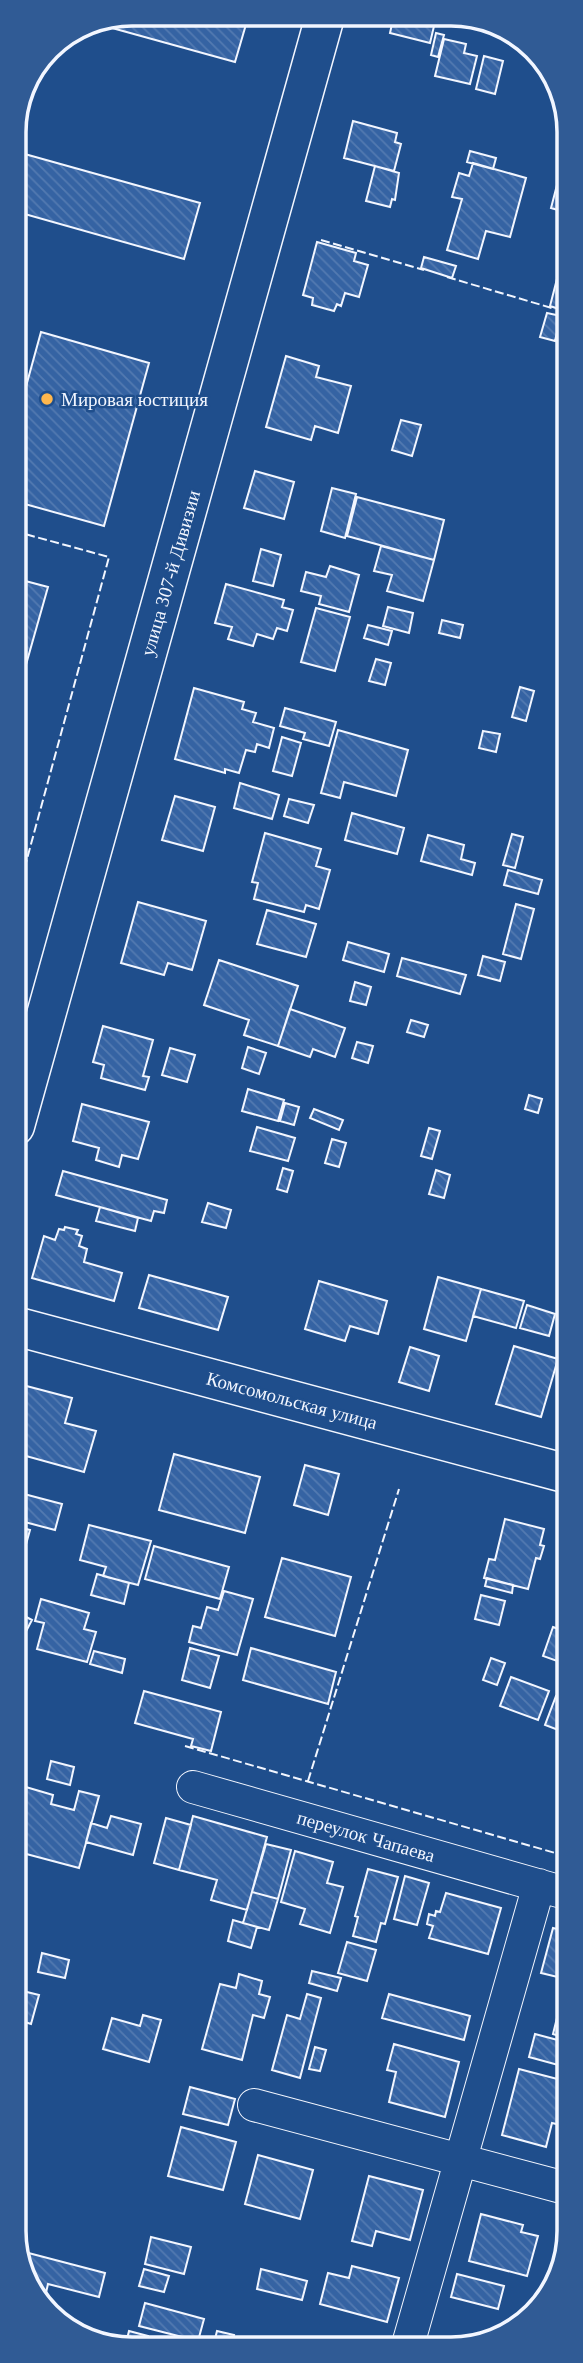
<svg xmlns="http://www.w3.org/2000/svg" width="583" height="2363" viewBox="0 0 583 2363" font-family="Georgia,serif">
<defs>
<pattern id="building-back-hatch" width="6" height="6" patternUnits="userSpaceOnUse" patternTransform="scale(1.75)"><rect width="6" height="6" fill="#3563a3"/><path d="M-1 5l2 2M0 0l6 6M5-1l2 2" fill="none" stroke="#537ab1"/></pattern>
</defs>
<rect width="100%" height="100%" fill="#1f4e8c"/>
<path fill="url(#building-back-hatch)" stroke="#f2f6ff" stroke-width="2" d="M380 19H426L435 22 430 43 390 33 392 24Z
M247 21 235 62 94 23Z
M436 33 444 35 438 57 431 55Z
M444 39 466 44 464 53 477 56 470 84 435 76Z
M484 56 503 61 495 94 476 89Z
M353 121 397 133 395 142 401 144 394 171 344 158Z
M14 151 200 203 184 259 14 211Z
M470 151 496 158 493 169 467 162Z
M473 163 526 178 510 237 486 231 478 259 447 250 462 199 452 197 459 173 469 176Z
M375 166 399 173 395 200 392 199 390 207 366 201Z
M557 185 568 188V213L551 208Z
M317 242 356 253 354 261 368 265 359 297 345 293 341 306 337 304 334 311 312 305 313 298 303 295Z
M424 257 456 266 452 278 421 268Z
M558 275 568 278V312L550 306Z
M547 313 561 316 555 341 540 337Z
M41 332 149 363 104 526 14 501V430Z
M286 356 319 366 316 377 351 386 338 433 315 426 311 440 266 427Z
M401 420 421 425 412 456 392 450Z
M255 471 294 482 284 519 244 508Z
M332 488 356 494 345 538 321 531Z
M357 497 444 520 434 560 347 536Z
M381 546 434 560 423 601 387 591 392 575 374 571Z
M261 549 281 555 273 586 253 581Z
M330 566 359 575 349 612 319 604 321 596 301 591 306 572 326 577Z
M14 578 48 587 14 707Z
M226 584 284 600 282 607 293 610 287 631 277 628 273 639 257 634 253 646 228 639 232 627 215 623Z
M388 607 413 613 409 633 383 626Z
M316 608 350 617 335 671 301 662Z
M442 620 463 625 460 638 439 633Z
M368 625 392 631 388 645 364 638Z
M376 659 391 663 385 685 369 681Z
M520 687 534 691 526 721 512 717Z
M194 688 244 702 242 709 256 713 253 722 274 728 269 748 257 744 255 752 246 750 239 773 225 769V773L175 759Z
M285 708 336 722 329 746 303 739 305 733 280 726Z
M338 730 408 750 396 796 344 782 340 798 321 793Z
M483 731 500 734 496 752 479 748Z
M282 737 301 743 292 776 273 771Z
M240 783 279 795 272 819 234 808Z
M175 796 215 807 203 851 162 840Z
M289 799 314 805 308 823 284 816Z
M352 813 404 828 397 854 345 840Z
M265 833 321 849 316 866 330 870 319 909 306 905 304 912 254 899 258 883 252 882Z
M512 834 523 837 515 868 503 865Z
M428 835 464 845 461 859 475 863 472 875 421 861Z
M508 870 542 880 538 894 504 885Z
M138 902 206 921 192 970 168 963 164 975 121 963Z
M516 904 534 909 521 959 503 954Z
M267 910 316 924 306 957 257 944Z
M348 942 389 954 384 972 343 960Z
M483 956 505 962 500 981 478 975Z
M402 958 466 975 460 994 397 976Z
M219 960 298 986 278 1046 244 1035 249 1020 204 1005Z
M355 982 371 987 366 1005 350 1001Z
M290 1009 345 1028 335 1057 313 1049 310 1057 278 1046Z
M411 1020 428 1025 424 1037 407 1032Z
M103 1026 153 1040 143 1076 149 1077 145 1090 101 1078 104 1065 93 1062Z
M357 1042 373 1046 368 1063 352 1058Z
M248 1047 266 1053 259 1074 242 1068Z
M170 1048 195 1055 187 1082 162 1075Z
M248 1089 284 1100 278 1121 242 1111Z
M529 1095 542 1099 538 1113 525 1109Z
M285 1103 299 1107 294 1125 280 1121Z
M82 1104 149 1122 138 1159 122 1155 119 1167 96 1160 99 1148 73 1141Z
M314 1109 343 1120 339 1130 310 1118Z
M257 1127 295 1138 288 1161 250 1151Z
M429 1128 440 1131 432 1159 421 1156Z
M332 1139 346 1143 339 1167 325 1163Z
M283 1168 293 1171 287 1192 277 1189Z
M436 1170 450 1175 444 1198 429 1194Z
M63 1171 167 1200 164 1213 154 1211 151 1221 56 1195Z
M208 1203 231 1210 226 1228 202 1222Z
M100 1207 138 1218 135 1231 96 1221Z
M65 1227 78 1230 76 1234 82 1236 79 1246 87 1249 84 1262 122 1273 114 1301 32 1278 44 1236 55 1240 59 1229 64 1230Z
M149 1275 228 1297 218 1330 139 1308Z
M438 1277 481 1289 466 1341 424 1329Z
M319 1281 387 1301 378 1334 350 1326 345 1341 305 1329Z
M481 1289 524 1301 516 1328 473 1316Z
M527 1305 555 1314 549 1336 520 1328Z
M514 1346 558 1359 541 1417 496 1404Z
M410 1347 439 1356 429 1391 399 1382Z
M15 1383 72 1398 65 1423 96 1431 84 1472 15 1453Z
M174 1454 260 1477 245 1533 159 1510Z
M305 1465 339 1474 328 1515 294 1505Z
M24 1494 62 1504 55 1530 17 1520Z
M505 1519 544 1529 540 1545 544 1546 540 1559 536 1558 528 1589 484 1578 489 1559 495 1560Z
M89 1525 151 1541 138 1585 103 1576 106 1567 80 1560Z
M15 1526 30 1530 15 1584Z
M154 1546 229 1567 220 1599 145 1579Z
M568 1551 569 1594 558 1591Z
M282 1558 351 1577 335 1636 265 1617Z
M97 1574 129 1583 124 1604 91 1595Z
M487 1578 513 1585 512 1593 485 1586Z
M224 1591 253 1599 237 1655 189 1642 193 1626 201 1628 207 1607 218 1610Z
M481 1595 505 1601 499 1625 475 1619Z
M41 1599 89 1613 84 1629 96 1632 87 1662 37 1649 44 1623 35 1621Z
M15 1611 32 1620 21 1641 15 1638Z
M553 1627 569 1633 560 1662 543 1656Z
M190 1648 219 1656 210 1688 182 1680Z
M251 1648 336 1672 328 1704 243 1680Z
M94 1651 125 1659 122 1673 90 1664Z
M491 1658 505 1663 497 1685 483 1680Z
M511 1677 549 1691 538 1720 500 1706Z
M144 1691 221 1712 211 1751 191 1746 193 1739 135 1723Z
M556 1696 569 1700V1734L545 1725Z
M51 1761 74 1767 70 1785 47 1779Z
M19 1785 53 1795 51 1804 74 1810 79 1791 99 1796 79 1868 15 1851 24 1811 15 1808Z
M111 1816 141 1824 133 1855 86 1842 91 1823 107 1828Z
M193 1816 267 1837 247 1910 211 1900 217 1880 179 1870Z
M166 1818 191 1825 179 1870 154 1863Z
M266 1844 291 1850 278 1899 252 1892Z
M295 1851 333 1862 327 1883 343 1887 330 1933 300 1924 305 1909 281 1902Z
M368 1869 398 1877 385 1924 381 1923 376 1942 353 1936 358 1917 355 1916Z
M405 1876 429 1883 417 1925 394 1919Z
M252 1892 278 1899 269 1930 243 1923Z
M446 1893 501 1908 488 1954 429 1938 433 1926 427 1924 429 1914 435 1916 436 1911 440 1912Z
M233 1920 257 1927 251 1948 228 1941Z
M553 1928 569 1932V1993L563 1992 566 1979 541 1973Z
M15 1940 23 1942 18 1960 15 1959Z
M347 1942 376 1950 367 1981 338 1973Z
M42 1953 69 1960 65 1978 38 1972Z
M312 1971 341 1978 337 1991 309 1983Z
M239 1974 262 1981 259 1994 270 1997 264 2018 253 2015 242 2060 202 2049 220 1984 236 1988Z
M19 1990 39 1995 31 2024 15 2019Z
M307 1994 321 1998 300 2078 272 2070 287 2015 300 2019Z
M389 1994 470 2016 464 2040 382 2018Z
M559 2010 569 2012V2039L553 2034Z
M143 2015 161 2020 149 2062 103 2049 112 2018 140 2026Z
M535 2034 569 2043V2068L529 2057Z
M394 2044 459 2062 445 2117 389 2102 396 2072 387 2070Z
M315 2047 326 2050 320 2071 309 2069Z
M519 2069 569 2082V2127L552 2123 546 2147 502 2135Z
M190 2087 235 2099 228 2125 183 2114Z
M181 2127 236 2142 223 2190 168 2176Z
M258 2155 313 2170 300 2219 245 2204Z
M369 2176 423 2190 410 2240 376 2231 372 2246 352 2241Z
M481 2214 523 2225 521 2232 538 2236 527 2276 469 2261Z
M151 2237 191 2247 184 2274 145 2264Z
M17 2250 105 2273 99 2297 48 2284 45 2297 37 2295Z
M352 2266 399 2278 387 2322 320 2304 328 2273 349 2278Z
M144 2269 169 2276 164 2292 139 2286Z
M261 2269 307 2281 302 2300 257 2289Z
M457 2274 504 2286 498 2309 451 2297Z
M145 2303 204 2319 198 2341 139 2326Z
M129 2331 148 2336 145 2347H125Z
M217 2331 234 2335 231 2347H213Z
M434 2343 454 2348H432Z"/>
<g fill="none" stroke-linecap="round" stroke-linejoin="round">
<g stroke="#f2f6ff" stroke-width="34">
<path id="street" d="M193 1787 569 1894
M254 2105 569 2189
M407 2348 539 1885"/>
</g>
<g stroke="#f2f6ff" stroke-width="41">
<path id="secondary" d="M15 1126 324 20
M15 1326 568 1474"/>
</g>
<use href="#street" stroke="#1f4e8c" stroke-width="32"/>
<use href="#secondary" stroke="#1f4e8c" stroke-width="38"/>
<path stroke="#f2f6ff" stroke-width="2" stroke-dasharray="9 3.5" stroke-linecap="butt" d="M321 240 424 270
M447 277 555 309
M14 531 109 557 15 903
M185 1746 569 1857
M308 1781 399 1489"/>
</g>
<circle fill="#ffb74d" stroke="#1f4e8c" stroke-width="2.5" cx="47" cy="399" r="7"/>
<g text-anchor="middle" stroke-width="5" stroke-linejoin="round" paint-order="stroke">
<g font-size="19" fill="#f2f6ff" stroke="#1f4e8c" text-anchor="start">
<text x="61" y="406">Мировая юстиция</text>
</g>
<g font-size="19" fill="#f2f6ff" stroke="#1f4e8c">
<text transform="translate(170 573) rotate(-74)" y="7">улица 307-й Дивизии</text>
<text transform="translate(292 1400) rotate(15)" y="7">Комсомольская улица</text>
<text transform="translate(366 1836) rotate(16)" y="7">переулок Чапаева</text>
</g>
</g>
<path d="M0 0H583V2363H0ZM132 26H451A106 106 0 0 1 557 132V2231A106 106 0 0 1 451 2337H132A106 106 0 0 1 26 2231V132A106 106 0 0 1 132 26Z" fill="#305b95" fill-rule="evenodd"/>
<path fill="none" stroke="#f2f6ff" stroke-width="3.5" d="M132 26H451A106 106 0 0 1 557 132V2231A106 106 0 0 1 451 2337H132A106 106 0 0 1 26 2231V132A106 106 0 0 1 132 26Z"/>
</svg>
